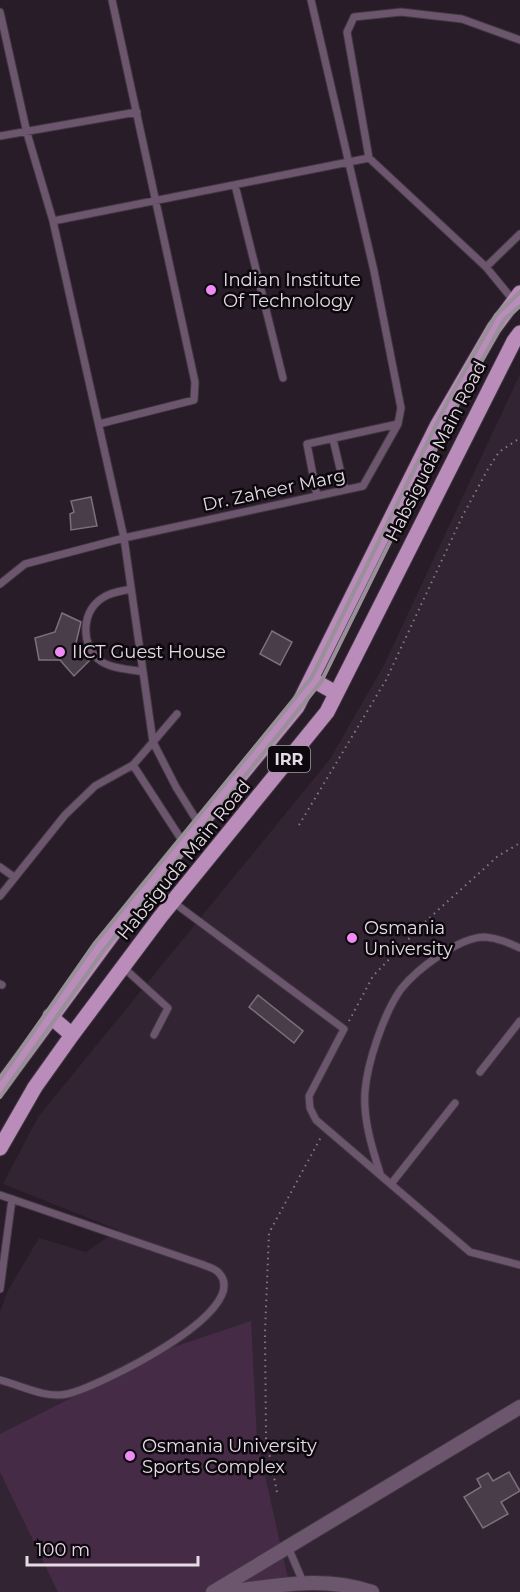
<svg xmlns="http://www.w3.org/2000/svg" width="520" height="1592" viewBox="0 0 520 1592" font-family="Montserrat,sans-serif">
<rect width="100%" height="100%" fill="#271c27"/>
<path fill="#332434" d="M520 374V1592H0V1312L8 1290 39 1238 86 1252 118 1230 3 1184 38 1117 330 759 384 665Z"/>
<path fill="#462b47" d="M251 1321 257 1440 291 1592H58L0 1472V1434L168 1349Z"/>
<path fill="#493d49" stroke="#7d707d" stroke-width="1.5" d="M91 497 97 526 71 530 70 514 74 512 71 501Z
M62 613 81 622 76 643 90 660 74 676 60 660H39L35 638 55 632Z
M272 631 292 642 280 665 260 654Z
M258 995 303 1031 294 1043 249 1007Z
M509 1472 520 1491 501 1502 508 1514 483 1528 464 1497 481 1487 477 1479 488 1473 493 1481Z"/>
<g fill="none" stroke-linecap="round" stroke-linejoin="round">
<g stroke="#413741" stroke-width="9">
<path id="lane" d="M0 12 27 133 53 221 124 538 25 564 0 584
M0 136 137 112
M235 185 283 378
M53 221 369 158
M486 267 520 234
M513 300 486 267 369 158 347 32 354 17 401 12 462 19 520 40
M99 424 194 400 195 382 112 0
M333 439 345 490
M317 496 307 444 398 424
M131 589C122 591 112 592 104 597 82 610 80 641 98 659 109 669 129 669 143 672
M177 714 153 742 176 787 199 824
M183 842 133 765 153 742 124 538 363 486 398 424 401 408 374 271 311 0
M0 867 14 877
M0 896 65 815 95 786 133 765
M173 902 344 1029 309 1096 310 1108 316 1120 470 1252 520 1265
M124 968 168 1008 154 1035
M0 984 2 985
M480 1072 520 1021
M380 1173C372 1148 363 1119 365 1092 367 1063 384 1013 401 989 417 969 459 937 485 937 498 938 509 943 520 948
M391 1184 455 1103
M0 1195 201 1264C206 1266 214 1268 218 1272 257 1310 94 1389 67 1394 46 1399 20 1385 0 1380
M0 1289 12 1199
M288 1547 303 1582"/>
</g>
<g stroke="#413741" stroke-width="16">
<path id="street" d="M213 1592 520 1407
M228 1592C277 1585 324 1576 372 1592"/>
</g>
<g stroke="#413741" stroke-width="17">
<path id="primary" d="M311 679 336 693
M50 1016 72 1035
M0 1087 140 897 297 707 437 426 494 328 520 293
M0 1148 35 1087 72 1035 161 916 327 712 514 341 520 333"/>
</g>
<path stroke="#847a84" stroke-width="2" stroke-dasharray="1.5 4.5" stroke-linecap="butt" d="M299 825 386 680 463 515 488 469 499 452 520 438
M349 1021 373 976 426 921 498 856 520 843
M277 1492 266 1438 265 1332 269 1233 321 1137"/>
<use href="#lane" stroke="#6c566d" stroke-width="7"/>
<use href="#street" stroke="#6c566d" stroke-width="14"/>
<use href="#primary" stroke="#b98cba" stroke-width="15"/>
<path stroke="#988f98" stroke-width="4" d="M0 1079 95 943 312 677 449 399 496 315 520 292
M0 1097 104 950 321 682 458 404 504 320 520 306"/>
</g>
<g fill="#f08bf5" stroke="#0d080d" stroke-width="2">
<circle cx="211" cy="290" r="6"/>
<circle cx="60" cy="652" r="6"/>
<circle cx="352" cy="938" r="6"/>
<circle cx="130" cy="1456" r="6"/>
</g>
<g text-anchor="middle" stroke-width="5" stroke-linejoin="round" paint-order="stroke">
<rect fill="#0d080d" stroke="#a49ca4" stroke-width="1.5" x="268" y="746" width="42" height="26" rx="4.5"/>
<g font-size="16" font-weight="bold" fill="#e4dce4">
<text x="289" y="765">IRR</text>
</g>
<g font-size="18" fill="#e4dce4" stroke="#0d080d" text-anchor="start">
<text x="223" y="286">Indian Institute<tspan x="223" dy="21">Of Technology</tspan></text>
<text x="72" y="658">IICT Guest House</text>
<text x="364" y="934">Osmania<tspan x="364" dy="21">University</tspan></text>
<text x="142" y="1452">Osmania University<tspan x="142" dy="21">Sports Complex</tspan></text>
</g>
<g font-size="18" fill="#e4dce4" stroke="#0d080d">
<text transform="translate(436 451) rotate(-63)" y="6">Habsiguda Main Road</text>
<text transform="translate(274 490) rotate(-12)" y="6">Dr. Zaheer Marg</text>
<text transform="translate(184 860) rotate(-51)" y="6">Habsiguda Main Road</text>
</g>
</g>
<path d="M27 1556v9h171v-9" fill="none" stroke="#e4dce4" stroke-width="3"/>
<text x="36" y="1556" font-size="18" fill="#e4dce4" stroke="#0d080d" stroke-width="4.5" paint-order="stroke">100 m</text>
</svg>
